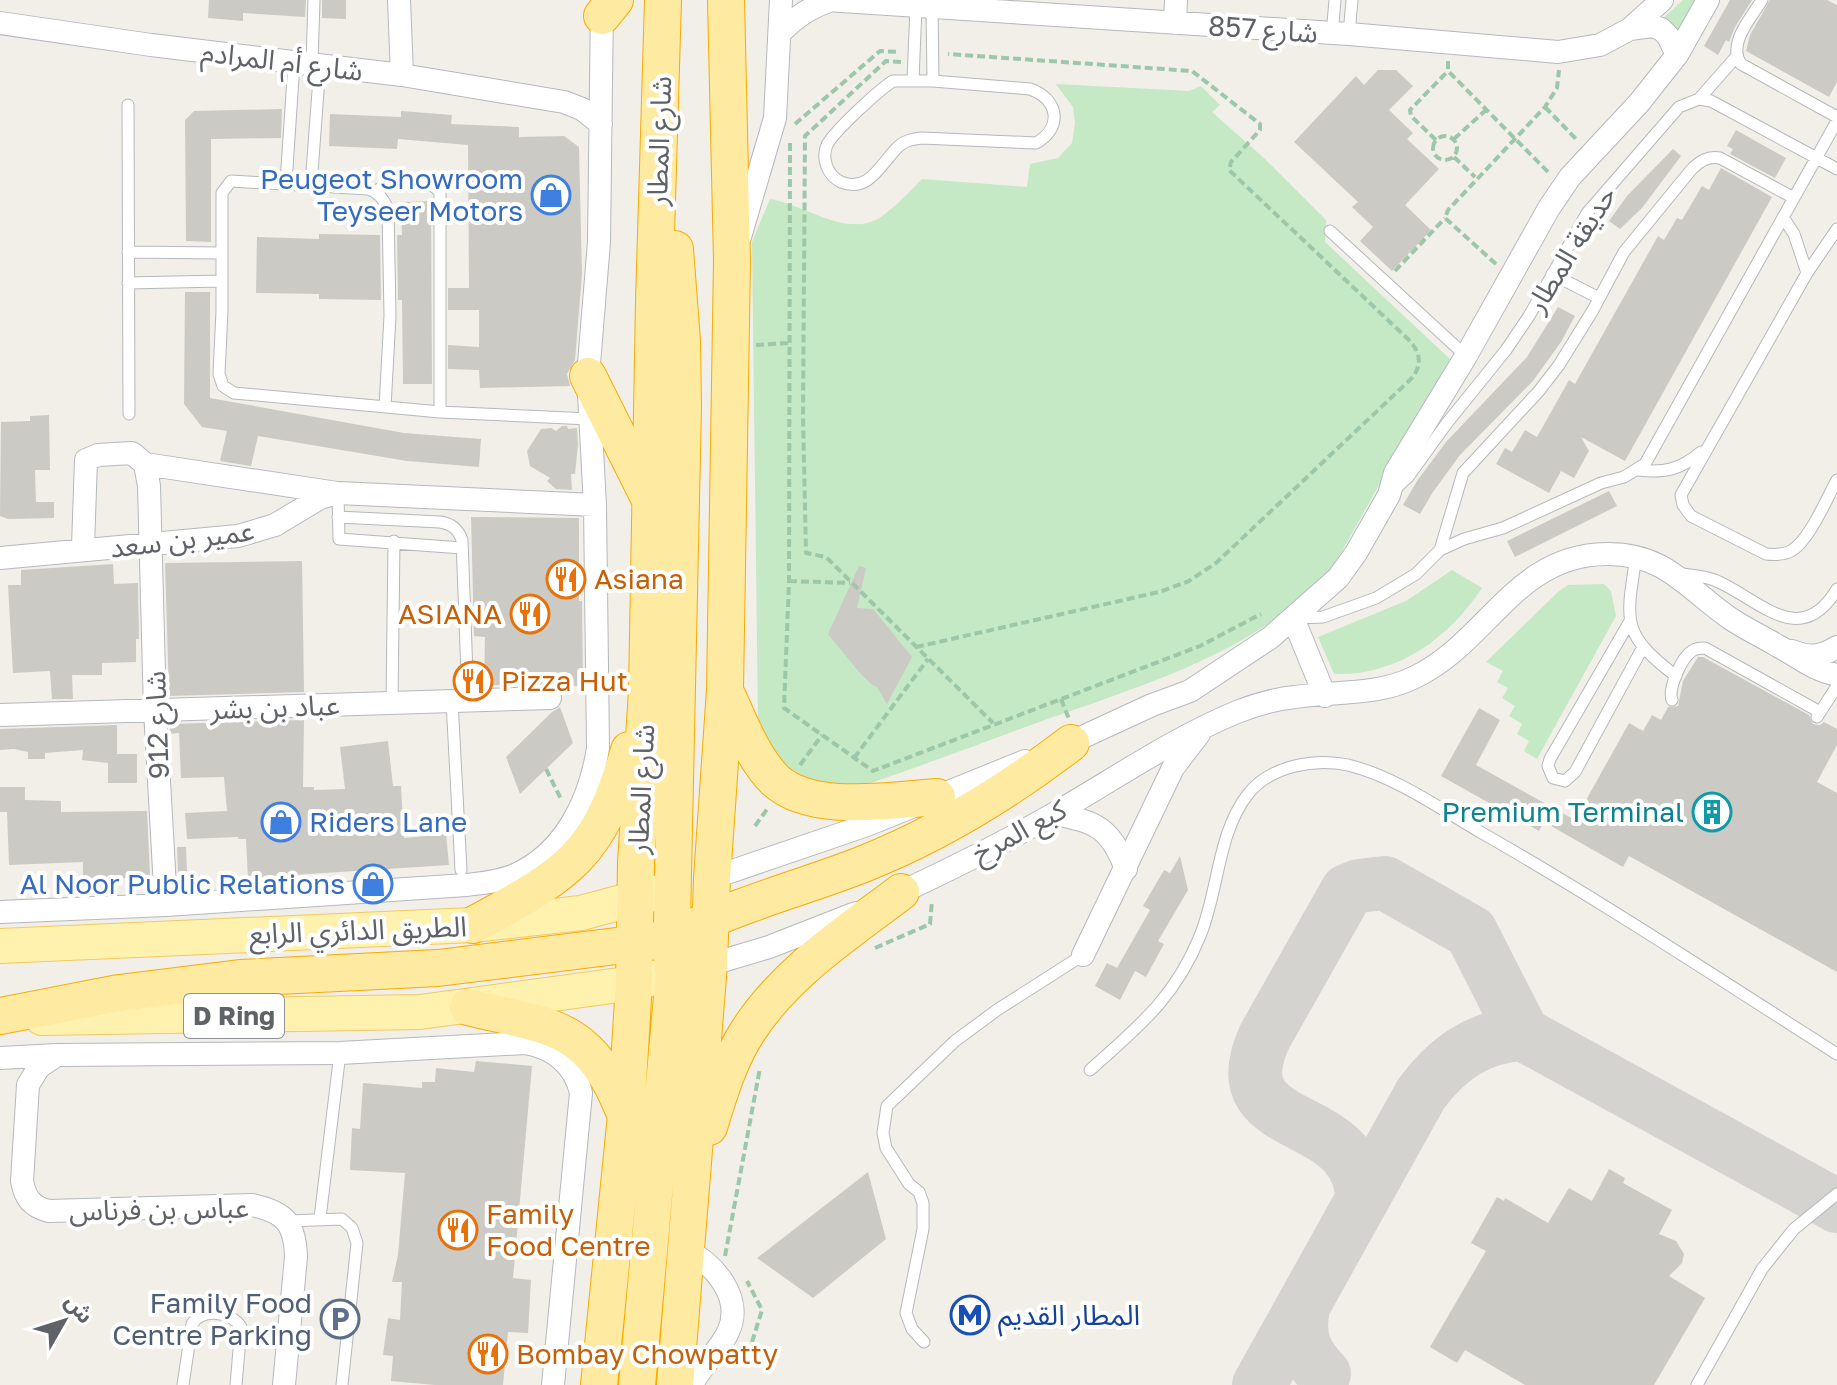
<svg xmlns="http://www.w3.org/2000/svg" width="1837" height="1385" viewBox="0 0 1837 1385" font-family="'Golos Text','Noto Sans Arabic',sans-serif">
<rect width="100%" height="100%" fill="#f1efe8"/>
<path fill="#c5e8c5" d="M1683 0H1695L1677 33 1661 20Z
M1056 84 1189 91 1201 86 1220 105 1212 112 1265 159 1326 220 1325 242 1450 359 1337 560C1270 651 1133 688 1031 725 965 749 898 775 831 796L786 776 758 721 752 242 770 199C807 205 851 242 885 214 898 204 910 191 922 179L1027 187 1030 164 1058 158 1072 143 1075 123 1073 107Z
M1452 570 1482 588C1448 639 1397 676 1334 674L1318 637 1406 601Z
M1604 584 1611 591 1616 616 1537 759 1524 751 1529 741 1517 734 1522 724 1509 716 1515 706 1502 698 1508 688 1497 682 1503 671 1486 662 1558 592 1568 585Z"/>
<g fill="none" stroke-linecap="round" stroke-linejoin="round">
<path stroke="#d4d3d0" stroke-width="54" d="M1362 1200C1362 1183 1357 1167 1345 1154 1309 1113 1227 1118 1265 1036L1347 891 1359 886 1385 883 1471 932 1523 1034
M1303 1309C1297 1336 1305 1355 1324 1374
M1259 1385 1421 1094C1447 1059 1478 1036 1523 1034L1837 1206"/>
</g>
<path fill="#cccac5" d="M209 0H306L305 17 243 13V21L208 18Z
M322 0H346V19L322 18Z
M1730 0H1752L1735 27 1729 42 1726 40 1718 55 1704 46Z
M1770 0H1827L1837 5V82L1829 97 1746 51 1750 35Z
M1378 70H1396L1413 86 1389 110 1413 133 1407 139 1439 169 1405 205 1431 230 1392 271 1360 241 1373 227 1352 207 1358 202 1294 142 1356 76 1364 85Z
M282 109 281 138 211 139V242L186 241 185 120 194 111Z
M401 111 452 115 451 124 519 127V137L564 136 579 147 582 274 575 360 567 374 570 386 480 388 479 370 448 369V345L479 347V310H448V288H469L468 145 398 139 397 149 329 146 330 114 401 117Z
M1736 130 1786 158 1775 178 1730 154 1733 149 1727 146Z
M1673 149 1681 156 1642 208 1620 229 1609 221 1627 196Z
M1721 168 1772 197 1625 461 1581 437 1589 451 1574 478 1561 471 1549 493 1496 464 1505 448 1512 452 1525 430 1537 437 1569 380 1575 384 1658 236 1664 240 1677 218 1682 220 1702 186 1709 190Z
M431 201 432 384H403L402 300H398L397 235H402L401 202Z
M319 234 380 235 381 300 319 299V294L256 293 257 237 319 239Z
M185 292H210V398L404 433 481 439 479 467 407 461 258 436 251 466 220 461 227 431 202 427 184 404Z
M1558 307 1575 316 1561 342 1533 381 1460 455 1433 492 1420 514 1403 505 1417 481 1446 442 1527 357Z
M49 415 50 470H35L36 502H54V518L8 519 0 516 1 422 30 421V416Z
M562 426H567L568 429 577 428 578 445 575 474H571L572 490 556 489 547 481 550 478 530 466 527 451 541 429 551 428 556 431Z
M1609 491 1617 506 1515 557 1507 541Z
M471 517 579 518V601H582L583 686 484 685 485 637 474 636Z
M302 561 304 692 169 696 165 563Z
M113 564 114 584 138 583 139 639H136V662L102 663V675H72L73 699H52L50 671 13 673 8 585H21V570Z
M859 566 866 568 857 608 873 609 912 657 887 704 877 687 871 684 859 672 828 634Z
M1698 657H1703L1809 715 1813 724 1820 725 1824 722 1837 729V745L1817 782 1837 793V972L1629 856 1623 867 1544 822 1539 831 1441 776 1479 708 1500 720 1476 765 1575 820 1629 723 1643 731 1652 715 1661 720 1668 707 1678 706 1683 681Z
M560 707 573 743 520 794 506 757 552 712Z
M304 720 303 787H314V790L345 789 340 747 388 741 393 786H401L404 838 446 834 449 865 248 878 246 839H238V837L187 839 185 813 227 811 224 777 181 778 179 733 170 734V724Z
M117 725V754H137V783H108V763L82 760 83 750 45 753V759H28V752L14 749 0 750V729Z
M0 787H25V800L61 801V812L147 811 150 877 83 880V862L9 865 7 812H0Z
M177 847H186L187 874 178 875Z
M1180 856 1188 890 1158 941 1164 944 1146 977 1135 971 1120 1000 1095 986 1107 963 1117 968 1150 910 1143 906 1164 870 1170 873Z
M476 1061 532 1066 513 1278 531 1280 528 1333 508 1332 503 1385H435L391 1381 393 1356 383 1355 388 1318 400 1320 402 1282H392L398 1255 405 1173 350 1170 352 1128 360 1129 363 1083 422 1088V1082H435L436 1068 474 1072Z
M1609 1169 1625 1178 1623 1183 1672 1210 1659 1234 1676 1241 1684 1254 1682 1263 1669 1276 1705 1298 1654 1385H1525L1465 1350 1457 1363 1430 1347 1486 1251 1471 1243 1497 1197 1504 1201 1505 1198 1548 1223 1569 1188 1592 1201Z
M868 1172 886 1239 813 1298 757 1258Z"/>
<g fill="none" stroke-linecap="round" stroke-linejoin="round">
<g stroke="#b5b8bc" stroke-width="13">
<path id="service" d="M1762 0C1751 18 1727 44 1741 64L1837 117
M932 8 933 81
M1332 34 1335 0
M1349 34 1352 0
M312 64 314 0
M913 80 916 7
M893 81H933L1030 89C1059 99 1063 128 1036 143L922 138C913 139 906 140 899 146 882 161 870 194 841 182 828 176 821 159 827 145 834 131 879 90 893 81Z
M1699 99 1736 57
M128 105 129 414
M286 183 294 63
M311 185 320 65
M376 191C390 181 430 175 440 193V412
M1783 217 1794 234 1807 273
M1837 229 1807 273 1681 495 1683 505 1691 516 1766 554C1775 555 1783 555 1791 551 1809 541 1827 498 1837 480
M1330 231 1466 356
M128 252 222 253
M1552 274 1599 298
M128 283 222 281
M385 407 390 316 388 209C383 199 379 192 368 189L231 181 222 193V311L219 374 223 386 234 393 440 412 590 419
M1638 470C1664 473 1680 470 1701 452
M1395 489 1408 477 1447 423 1506 350 1529 316 1587 213 1679 107 1699 99 1711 101 1837 169
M338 493 339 539 462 548
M338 517 440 522C452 524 458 529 462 540L468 701
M1440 550 1463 473 1539 391 1559 365 1593 310 1624 252 1691 170C1700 161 1707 156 1720 158L1794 198
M1636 557C1626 622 1621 634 1676 676
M1682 574C1694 576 1707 576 1719 582 1762 602 1801 649 1837 589
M1297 618 1323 617 1376 598 1416 574 1440 550 1464 539 1503 528 1601 483 1624 477 1645 464 1837 121
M1630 621 1550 759 1548 766 1553 778 1565 781 1575 772 1643 647
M1672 700C1668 689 1681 658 1692 651 1696 648 1700 648 1705 648L1820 712
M452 701 461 870
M392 703 394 541
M1817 717 1837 686
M1090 1070C1138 1027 1175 998 1200 936 1219 890 1217 834 1248 794 1270 766 1314 758 1348 765 1396 777 1439 808 1482 833 1603 902 1719 979 1837 1054
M320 1218 340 1053
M287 1221 342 1219 352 1228 357 1243 342 1385
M924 1342 912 1329 906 1313 923 1229V1203L919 1192 909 1184 886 1148 883 1133 887 1106 955 1041 997 1010 1083 955
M183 1385 192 1324C202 1308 231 1311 241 1327L236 1385
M1697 1385 1762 1269 1794 1229 1837 1194"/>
</g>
<g stroke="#b5b8bc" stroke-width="24">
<path id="minor" d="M399 0 402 75
M826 0 1349 34 1558 52 1600 45 1630 29 1652 26 1661 29 1668 36 1677 55
M0 23 151 45 402 75 564 102 582 109 601 124
M1175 23 1176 0
M1630 29 1662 0
M781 32C796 17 809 8 829 1
M740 237 775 118 781 0
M145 464 337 493
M83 546 86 460 98 455 132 453 145 464 149 486 155 710 166 905
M0 558 238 536 275 525 320 498 338 493 595 505
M1293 618 1325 696
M1792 651C1809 658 1821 657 1837 647
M0 715 550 698
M1061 747 1152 705 1190 691 1270 638 1338 578 1356 553 1389 495 1395 473 1466 356 1549 208 1570 177 1639 103 1677 55 1708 0
M1054 814C1096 822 1110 827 1126 869
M712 878 867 825 1025 761
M891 897C947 871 1004 843 1057 812 1116 778 1174 738 1237 712 1255 705 1275 699 1295 697 1336 691 1375 696 1413 678 1487 644 1514 555 1606 554 1666 553 1687 589 1731 619 1746 629 1763 637 1778 646 1799 657 1813 670 1837 675
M0 912 166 905 466 885C482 883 499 882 515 875 566 852 590 799 598 748L595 505 588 376 599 242 602 5
M1083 955 1173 768 1199 734
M709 965 769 947 856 913
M57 1055 39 1067 28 1085 22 1181C25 1198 32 1207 49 1211L252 1205C285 1212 295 1223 296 1257L284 1385
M0 1058 57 1055 340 1053 525 1043C554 1048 575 1065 581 1093L553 1385
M686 1250C715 1264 744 1299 728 1332 719 1352 701 1365 692 1385"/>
</g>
<g stroke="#f2c960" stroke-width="36">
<path id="primary" d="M0 946 473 925 581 913 660 892
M42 1018 420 1012 634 983 701 967"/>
</g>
<g stroke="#f9ab00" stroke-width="38">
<path id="trunk" d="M602 16 615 0
M675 249 682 341 683 406 672 921C673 946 682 964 709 965
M588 376 648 496
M726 693C740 722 752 757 775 780 811 814 891 800 937 797
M473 925C567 874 599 858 629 750
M689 929C744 903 804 887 861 865 937 835 1006 793 1071 743
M468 1007C549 1027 588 1023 623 1109
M0 1016 119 993 240 978 438 968 657 941
M709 1127C719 1095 729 1060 748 1031 786 972 846 934 901 892
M599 1385 626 1115 634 983 636 862 647 691 654 301 663 0
M637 1385 674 974 668 933
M675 1385 709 965 712 878 725 690 732 261 726 0"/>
</g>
<path stroke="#9cc7a9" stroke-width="4" stroke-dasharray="8 4" stroke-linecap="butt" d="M1448 61V71L1550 174
M901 62 886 61 805 136 803 417 806 553 826 557 993 723
M1545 107 1577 140
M795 124 880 51 899 52
M1433 148a12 12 0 1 1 24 0a12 12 0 1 1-24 0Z
M1454 139 1486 110
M1436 140 1411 116 1410 110 1448 71
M790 143 789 581 784 708 873 771 1200 646 1261 614
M1454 157 1475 177
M1496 264 1445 218 1448 210 1545 107 1557 88 1559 70
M1395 271 1445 218
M756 345 789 343
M789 581 850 583
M916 647 1159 592 1189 581 1216 563 1410 380C1423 366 1421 352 1408 339L1229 170 1231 162 1260 130V124L1192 71 948 54
M1061 699 1069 719
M854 758 928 659
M800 765 822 735
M546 769 561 799
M755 826 768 808
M875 948 930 924 932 901
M725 1256 760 1068
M743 1350 752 1342 762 1310 747 1281
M516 1351 538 1352"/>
<use href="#service" stroke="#fff" stroke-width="11"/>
<use href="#minor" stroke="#fff" stroke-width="22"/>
<use href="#primary" stroke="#fff2af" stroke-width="34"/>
<use href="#trunk" stroke="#feeaa1" stroke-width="36"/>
</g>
<defs>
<g id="shop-ring" transform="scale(2)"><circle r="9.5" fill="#fff" stroke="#3f7fe0" stroke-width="1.5"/><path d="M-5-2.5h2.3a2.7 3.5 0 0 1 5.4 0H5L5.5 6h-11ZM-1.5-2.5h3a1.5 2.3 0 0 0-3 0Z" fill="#3f7fe0"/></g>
<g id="restaurant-ring" transform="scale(2)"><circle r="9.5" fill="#fff" stroke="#e8710a" stroke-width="1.5"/><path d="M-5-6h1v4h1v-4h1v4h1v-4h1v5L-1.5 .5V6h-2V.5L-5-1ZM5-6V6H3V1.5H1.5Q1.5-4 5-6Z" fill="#e8710a"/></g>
<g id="building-ring" transform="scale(2)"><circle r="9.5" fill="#fff" stroke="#0f9aa8" stroke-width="1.5"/><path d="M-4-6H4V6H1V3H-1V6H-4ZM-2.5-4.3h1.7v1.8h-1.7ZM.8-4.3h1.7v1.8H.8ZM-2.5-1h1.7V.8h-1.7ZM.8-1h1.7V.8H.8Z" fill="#0f9aa8"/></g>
<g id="metro-ring" transform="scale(2)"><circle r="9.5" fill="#fff" stroke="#1a4fb4" stroke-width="1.5"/><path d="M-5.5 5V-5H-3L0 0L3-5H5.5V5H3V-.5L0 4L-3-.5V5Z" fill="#1a4fb4"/></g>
<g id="parking-ring" transform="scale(2)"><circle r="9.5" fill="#fff" stroke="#5c6f8a" stroke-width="1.5"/><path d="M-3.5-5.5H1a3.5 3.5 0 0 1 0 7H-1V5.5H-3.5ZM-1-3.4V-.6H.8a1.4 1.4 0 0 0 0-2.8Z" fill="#5c6f8a"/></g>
</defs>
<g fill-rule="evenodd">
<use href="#shop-ring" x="551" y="195"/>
<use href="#restaurant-ring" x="566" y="579"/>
<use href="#restaurant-ring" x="530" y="614"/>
<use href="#restaurant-ring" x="473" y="681"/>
<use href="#building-ring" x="1712" y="812"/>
<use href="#shop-ring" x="281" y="822"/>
<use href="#shop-ring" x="373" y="884"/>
<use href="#restaurant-ring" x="458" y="1230"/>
<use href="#metro-ring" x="970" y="1315"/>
<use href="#parking-ring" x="340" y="1319"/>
<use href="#restaurant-ring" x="488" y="1354"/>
</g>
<g text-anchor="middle" stroke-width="8" stroke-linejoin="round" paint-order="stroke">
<rect fill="#fff" stroke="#8f9295" stroke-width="2" x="184" y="994" width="100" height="44" rx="6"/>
<g font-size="26" font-weight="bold" fill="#5f6368">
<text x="234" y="1025">D Ring</text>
</g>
<g font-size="28" fill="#5f6368" stroke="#fff">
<text transform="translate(1263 29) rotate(4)" y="10">شارع 857</text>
<text transform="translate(282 61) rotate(7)" y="10">شارع أم المرادم</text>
<text transform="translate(659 141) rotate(-88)" y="10">شارع المطار</text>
<text transform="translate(1571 249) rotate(-58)" y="10">حديقة المطار</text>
<text transform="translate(182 539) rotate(-7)" y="10">عمير بن سعد</text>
<text transform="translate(275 707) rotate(-2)" y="10">عباد بن بشر</text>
<text transform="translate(157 725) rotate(-92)" y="10">شارع 912</text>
<text transform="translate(641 789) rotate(-87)" y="10">شارع المطار</text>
<text transform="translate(1019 831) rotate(-28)" y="10">كبع المرخ</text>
<text transform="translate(358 930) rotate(-2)" y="10">الطريق الدائري الرابع</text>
<text transform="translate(159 1209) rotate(-1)" y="10">عباس بن فرناس</text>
</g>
<g font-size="28" fill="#366cbe" stroke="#fff" text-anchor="end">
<text x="523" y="189">Peugeot Showroom<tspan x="523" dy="32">Teyseer Motors</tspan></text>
<text x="309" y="832" text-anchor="start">Riders Lane</text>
<text x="345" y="894">Al Noor Public Relations</text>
</g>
<g font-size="28" fill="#c56008" stroke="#fff" text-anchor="start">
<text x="594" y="589">Asiana</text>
<text x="502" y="624" text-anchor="end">ASIANA</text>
<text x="501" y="691">Pizza Hut</text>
<text x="486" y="1224">Family<tspan x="486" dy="32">Food Centre</tspan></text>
<text x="516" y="1364">Bombay Chowpatty</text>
</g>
<g font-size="28" fill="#0d838f" stroke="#fff" text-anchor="end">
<text x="1684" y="822">Premium Terminal</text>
</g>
<g font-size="28" fill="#4e5e75" stroke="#fff" text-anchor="end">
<text x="312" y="1313">Family Food<tspan x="312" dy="32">Centre Parking</tspan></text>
</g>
<g font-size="28" fill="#164399" stroke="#fff" text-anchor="start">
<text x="998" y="1325">المطار القديم</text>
</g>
</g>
<g transform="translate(64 1321) rotate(51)" stroke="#ffffff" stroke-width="6" paint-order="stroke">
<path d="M0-6L14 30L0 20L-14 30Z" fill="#5f6368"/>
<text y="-12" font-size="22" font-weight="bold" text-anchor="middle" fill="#5f6368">ش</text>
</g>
</svg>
